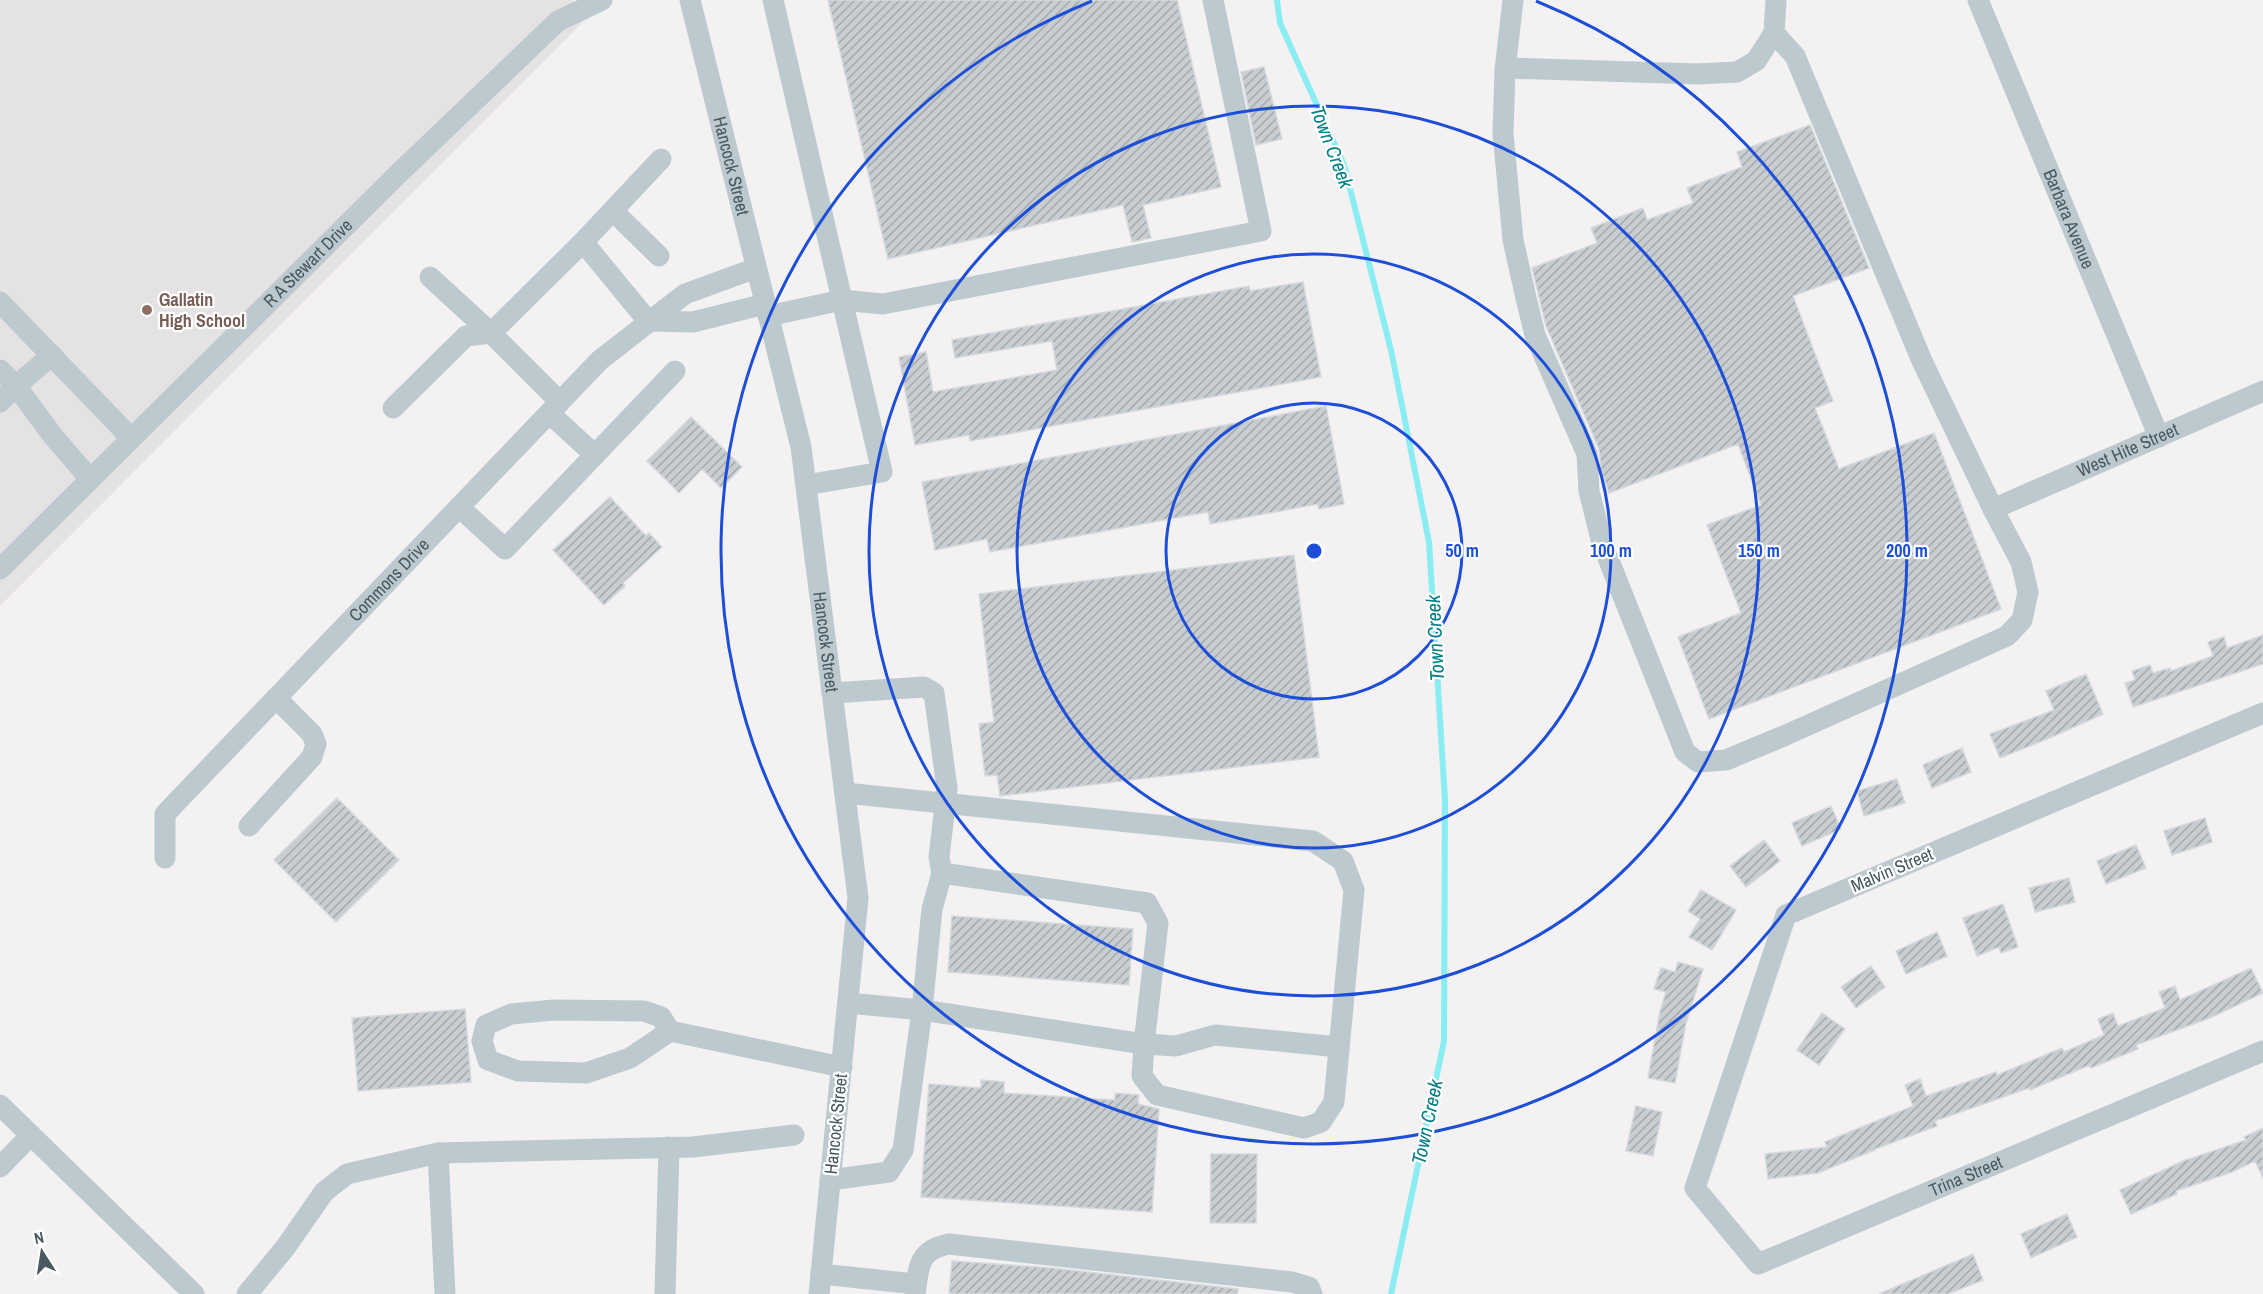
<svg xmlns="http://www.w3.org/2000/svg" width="2263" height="1294" viewBox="0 0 2263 1294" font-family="'Archivo Narrow',sans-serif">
<defs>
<pattern id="building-hatch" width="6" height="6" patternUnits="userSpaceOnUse" patternTransform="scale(1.5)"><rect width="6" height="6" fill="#c8cdd1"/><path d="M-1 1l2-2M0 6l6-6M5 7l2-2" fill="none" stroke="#a4a9ad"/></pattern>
</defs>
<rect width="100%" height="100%" fill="#f4f1f2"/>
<path fill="#e5e2e4" d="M0 0H572L590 15 0 606Z"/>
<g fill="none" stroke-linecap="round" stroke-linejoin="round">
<path stroke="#89edf2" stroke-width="6" d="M1277 0 1280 23 1344 165 1391 350 1429 542 1445 800 1444 1041 1391 1294"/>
</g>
<path fill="url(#building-hatch)" stroke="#d5d9dd" stroke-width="1.5" d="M828 0H1177L1221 187 1143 205 1151 238 1132 242 1123 205 888 259Z
M1264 67 1282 139 1256 145 1241 72Z
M1810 125 1869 268 1793 296 1833 401 1815 408 1839 469 1934 433 2001 609 1709 719 1678 637 1741 613 1707 525 1761 505 1738 444 1609 493 1601 470 1599 449 1546 326 1532 268 1597 243 1591 228 1643 208 1647 220 1693 203 1687 188 1742 167 1737 152Z
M1303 282 1321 377 970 441 969 435 915 445 899 357 926 352 933 392 1057 370 1052 341 955 358 952 340 1249 286 1250 291Z
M1326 406 1344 504 1319 509 1318 504 1210 524 1208 512 990 552 987 539 935 550 922 482Z
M691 417 742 467 721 488 702 469 679 493 647 461Z
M610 497 646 536 649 533 662 547 623 583 625 586 604 605 553 550Z
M1294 555 1319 757 1000 796 997 775 985 776 979 724 994 722 979 594Z
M2263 635V664L2133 707 2125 683 2135 680 2132 671 2150 665 2153 673 2170 668 2171 671 2213 656 2208 642 2224 637 2227 648Z
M2086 674 2103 714 2052 737 2000 758 1990 734 2054 710 2046 691Z
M1962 748 1971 772 1932 788 1923 765Z
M1897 779 1905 803 1864 816 1857 791Z
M337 798 399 860 336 922 274 860Z
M1831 806 1841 829 1802 846 1792 823Z
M2205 818 2212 842 2172 855 2164 831Z
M1764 840 1780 861 1746 887 1730 866Z
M2136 845 2146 868 2106 884 2097 861Z
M2069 878 2075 902 2035 912 2029 888Z
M1701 890 1736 910 1712 950 1689 937 1700 919 1688 911Z
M2003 904 2018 947 2001 953 1999 947 1977 956 1963 918Z
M952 916 1133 929 1129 985 948 972Z
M1937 932 1947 956 1906 974 1896 951Z
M1678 962 1703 969 1686 1023 1675 1083 1648 1078 1660 1011 1666 992 1654 989 1661 968 1675 972Z
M1871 966 1885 987 1856 1008 1841 987Z
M2251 968 2263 993 2210 1018 2136 1045 2138 1049 2091 1068 2090 1065 2030 1090 2029 1088 1935 1121 1937 1126 1875 1149V1150L1818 1173 1768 1179 1765 1154 1827 1147 1825 1142 1913 1106 1905 1085 1920 1079 1926 1096 1996 1072 1997 1075 2062 1048 2064 1052 2104 1035 2098 1019 2113 1013 2118 1026 2165 1008 2159 992 2175 986 2180 1000Z
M465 1009 471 1082 358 1091 352 1018Z
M1822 1013 1845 1029 1819 1065 1797 1050Z
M981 1080 1004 1082V1093L1115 1100V1093L1139 1095 1138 1104 1159 1109 1152 1212 921 1197 929 1084 981 1088Z
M1636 1106 1662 1112 1653 1156 1626 1151Z
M2263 1128V1178L2255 1161 2232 1172 2176 1191 2177 1194 2131 1214 2120 1190 2183 1161 2246 1140 2244 1137Z
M1211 1154H1257L1256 1223H1210Z
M2067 1214 2077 1237 2031 1258 2021 1234Z
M1973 1254 1983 1280 1948 1294H1879Z
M952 1261 1052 1268 1238 1289 1237 1294H949Z"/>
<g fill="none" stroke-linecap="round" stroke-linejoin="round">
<g stroke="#bcc9cf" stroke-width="21">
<path id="s1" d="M690 0 801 447 858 898 819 1294"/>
<path d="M1513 0 1505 70 1503 133 1513 240 1526 298 1535 335 1587 454 1589 491 1602 543 1685 752 1698 762 1726 760 1786 735 2007 636 2022 620 2028 592 2021 562 1993 509 1922 361 1795 56 1774 33 1776 0"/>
<path id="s2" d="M1978 0 2159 437"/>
<path d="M1506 68 1697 74 1737 72 1756 61 1774 33"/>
<path d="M613 211 659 256"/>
<path d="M430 277 491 333 560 402"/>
<path d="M0 302 131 438"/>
<path d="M768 316 842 300 773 0"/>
<path d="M648 321 583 242 661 159"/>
<path d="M648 321 693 322 765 304"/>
<path d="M0 370 16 386 52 355"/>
<path d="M0 402 16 386 53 436 90 479"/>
<path d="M393 408 466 336 491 333 583 242"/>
<path d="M549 413 595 455"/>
<path d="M806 485 882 472 842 300 883 304 1261 231 1213 0"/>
<path d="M459 507 505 549 675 371"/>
<path id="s3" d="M1993 509 2263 391"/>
<path id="s4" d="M0 569 397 175 558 21 602 0"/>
<path id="s5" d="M2263 713 1786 915 1695 1188 1758 1264 2263 1051"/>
<path d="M845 793 1313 841 1343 861 1354 890 1334 1102 1321 1122 1304 1128 1157 1095 1142 1076 1144 1044 922 1010 848 1003"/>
<path d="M249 826 312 757 316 744 312 734 276 698"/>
<path id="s6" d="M165 858V814L600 360 685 294 756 268"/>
<path d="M942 873 1147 903 1158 923 1144 1044 1176 1046 1215 1035 1339 1047"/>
<path d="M670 1031 661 1017 644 1011 554 1010 511 1014 486 1025 482 1041 488 1060 518 1071 586 1073 630 1058 670 1031 842 1067"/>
<path d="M0 1105 194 1294"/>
<path d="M438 1153 445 1294"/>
<path d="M0 1167 31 1135"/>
<path d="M830 1180 889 1172 903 1150 922 1010 932 909 942 873 939 857 947 788 934 693 924 687 832 693"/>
<path d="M821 1274 916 1284"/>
<path d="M247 1294 285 1248 324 1192 347 1174 438 1153 693 1147 794 1135"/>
<path d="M665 1294 669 1147"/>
<path d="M915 1294C919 1266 918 1250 949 1244L1292 1282 1309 1287 1312 1294"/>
</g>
</g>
<g fill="none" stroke="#1d4ed8" stroke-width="3">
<circle cx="1314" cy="551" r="148"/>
<circle cx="1314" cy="551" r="297"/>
<circle cx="1314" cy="551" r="445"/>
<path d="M1536 1A593 593 0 1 1 1092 1"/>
</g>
<circle fill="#8d6e63" stroke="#fff" stroke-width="2" cx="147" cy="310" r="6"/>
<g text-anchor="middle" stroke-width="4.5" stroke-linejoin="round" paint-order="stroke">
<g font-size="18" fill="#485960" stroke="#fff">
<text dy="6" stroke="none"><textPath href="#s1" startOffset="171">Hancock Street</textPath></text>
<text dy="6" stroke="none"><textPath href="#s2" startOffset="237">Barbara Avenue</textPath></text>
<text dy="6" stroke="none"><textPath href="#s4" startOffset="434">R A Stewart Drive</textPath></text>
<text dy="6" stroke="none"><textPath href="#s3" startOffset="147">West Hite Street</textPath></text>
<text dy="6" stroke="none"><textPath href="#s6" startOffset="368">Commons Drive</textPath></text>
<text dy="6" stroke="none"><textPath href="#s1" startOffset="657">Hancock Street</textPath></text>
<text transform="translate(1892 870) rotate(-23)" y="6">Malvin Street</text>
<text transform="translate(836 1124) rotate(-84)" y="6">Hancock Street</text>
<text dy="6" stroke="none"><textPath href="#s5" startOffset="1130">Trina Street</textPath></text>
</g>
<g font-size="18" font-weight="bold" fill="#785e54" stroke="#fff" text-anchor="start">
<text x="159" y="306">Gallatin<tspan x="159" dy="21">High School</tspan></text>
</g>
<g font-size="20" font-style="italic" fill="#078086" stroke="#fff">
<text transform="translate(1332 147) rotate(69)" y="7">Town Creek</text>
<text transform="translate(1435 638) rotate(-93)" y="7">Town Creek</text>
<text transform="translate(1427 1122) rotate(-78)" y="7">Town Creek</text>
</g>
</g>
<circle cx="1314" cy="551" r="9" fill="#1d4ed8" stroke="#fff" stroke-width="3"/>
<g font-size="18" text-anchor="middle" font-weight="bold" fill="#1d4ed8" stroke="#fff" stroke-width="4.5" stroke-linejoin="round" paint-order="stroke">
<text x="1462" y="557">50 m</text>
<text x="1611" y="557">100 m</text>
<text x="1759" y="557">150 m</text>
<text x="1907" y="557">200 m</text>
</g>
<g transform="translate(42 1252) rotate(348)" stroke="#ffffff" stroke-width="4.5" paint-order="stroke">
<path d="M0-4.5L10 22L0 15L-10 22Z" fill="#485960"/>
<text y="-9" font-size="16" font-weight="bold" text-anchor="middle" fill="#485960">N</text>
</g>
</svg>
